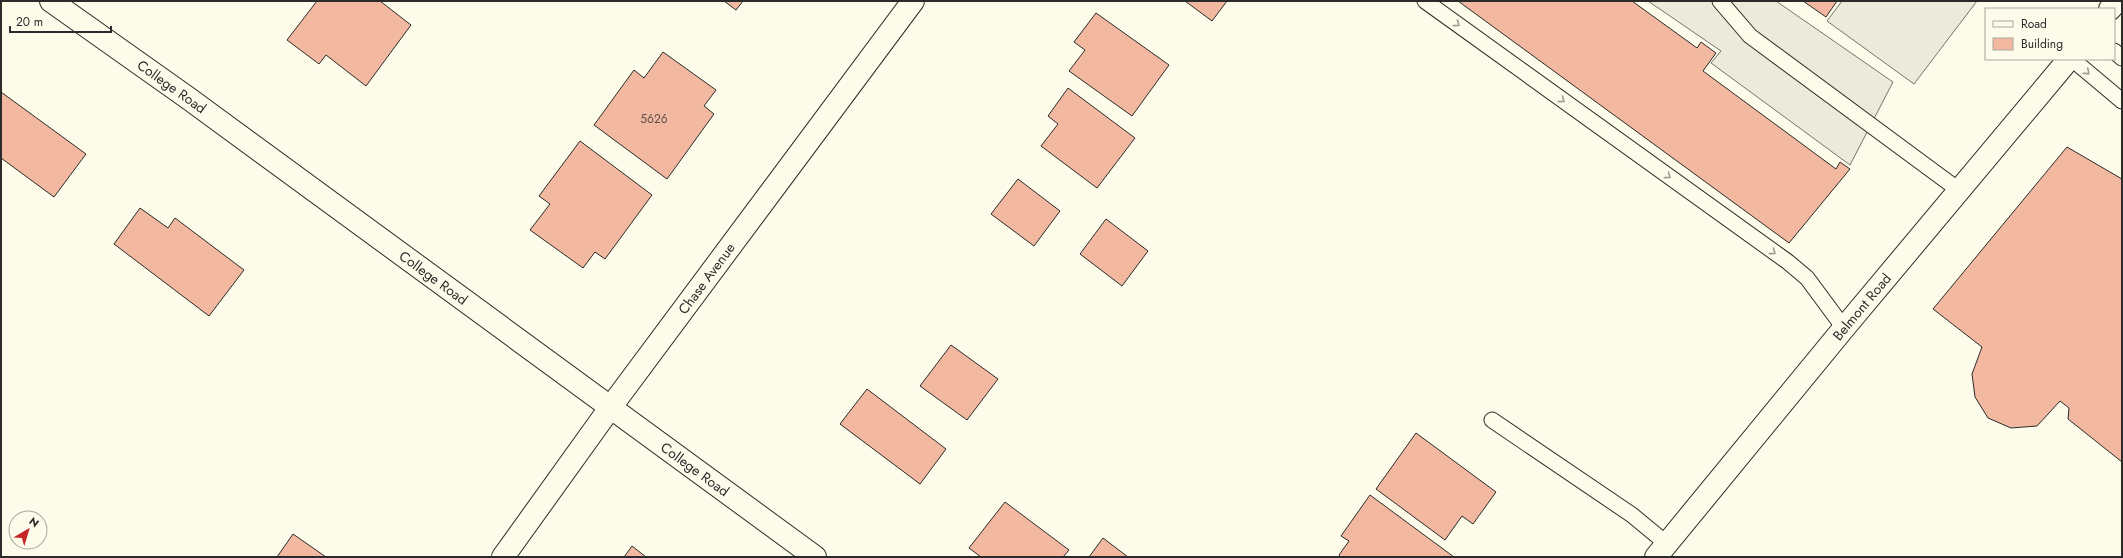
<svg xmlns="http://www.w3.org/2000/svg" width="2123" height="558" viewBox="0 0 2123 558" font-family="Jost,sans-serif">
<rect width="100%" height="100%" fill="#fdfbea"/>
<path fill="#eceadb" stroke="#74746e" d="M1648 1H1776L1893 82 1850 165 1711 63 1721 51Z
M1842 1H1977L1914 84 1827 21Z"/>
<path fill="#f2b8a0" stroke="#2b2b2b" d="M317 1H380L411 25 366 86 326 55 319 64 287 40Z
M724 1H743L736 10Z
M1185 1H1227L1212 21Z
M1458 1H1632L1697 48 1701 42 1716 53 1703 71 1836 169 1840 162 1850 169 1789 243Z
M1803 1H1837L1826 17Z
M1096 13 1169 65 1132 116 1069 71 1085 50 1074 42Z
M663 52 716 90 704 106 714 114 667 179 594 125 634 70 644 78Z
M1068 88 1135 138 1097 188 1041 146 1058 124 1048 116Z
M1 92 86 154 54 197 1 158Z
M580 141 652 195 605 259 595 252 583 268 530 230 550 204 539 196Z
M2067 147 2122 179V462L2068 419 2069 408 2060 401 2037 426 2011 428 1988 418 1975 397 1972 374 1982 347 1933 309Z
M1018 179 1060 211 1034 246 991 214Z
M140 208 168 228 175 218 244 270 209 316 114 244Z
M1106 219 1148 251 1122 286 1080 254Z
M951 345 998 379 967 420 920 386Z
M867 389 946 449 920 484 840 424Z
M1416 433 1496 492 1473 524 1462 516 1445 540 1376 489Z
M1370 495 1454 557H1341L1339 555 1349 541 1341 536Z
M1005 502 1069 550 1063 557H981L969 548Z
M293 534 326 557H277Z
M1103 538 1128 557H1089Z
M632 546 646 557H624Z"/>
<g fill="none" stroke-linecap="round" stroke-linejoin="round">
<g stroke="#2b2b2b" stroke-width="17">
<path id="lane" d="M1425 1 1788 262 1807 278 1844 328
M1720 1 1750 36 1960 191
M2114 51 2122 58
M2072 59 2122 101
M1492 420 1632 515 1667 544"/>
</g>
<g stroke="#2b2b2b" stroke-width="24">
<g id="street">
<path id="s1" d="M51 1 188 98 815 557"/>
<path id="s2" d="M503 557 610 408 913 1"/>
</g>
</g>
<g stroke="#2b2b2b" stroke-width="24">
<g id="secondary">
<path d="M2110 9 2117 1"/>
<path id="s3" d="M1656 557 1844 328 2069 59"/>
</g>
</g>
<use href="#lane" stroke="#fdfbea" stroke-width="15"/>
<use href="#street" stroke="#fdfbea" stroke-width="22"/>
<use href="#secondary" stroke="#fdfbea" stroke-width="22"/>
</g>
<defs><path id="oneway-chevron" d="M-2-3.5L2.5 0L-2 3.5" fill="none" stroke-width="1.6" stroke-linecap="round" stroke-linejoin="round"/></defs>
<g stroke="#9e9d94">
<use href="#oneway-chevron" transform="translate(1457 24) rotate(36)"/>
<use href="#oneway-chevron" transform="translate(2087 72) rotate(40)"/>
<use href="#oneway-chevron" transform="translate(1562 100) rotate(36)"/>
<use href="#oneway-chevron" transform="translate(1668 176) rotate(36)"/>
<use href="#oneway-chevron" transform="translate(1773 252) rotate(36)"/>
</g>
<g text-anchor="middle" stroke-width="3" stroke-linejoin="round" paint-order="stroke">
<g font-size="12" fill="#5d4e48">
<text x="654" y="123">5626</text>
</g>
<g font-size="14" fill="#2b2b2b" stroke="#fdfbea">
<text dy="5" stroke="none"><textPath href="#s1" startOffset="148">College Road</textPath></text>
<text dy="5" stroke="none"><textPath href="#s1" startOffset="472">College Road</textPath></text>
<text dy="5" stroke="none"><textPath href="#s2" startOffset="345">Chase Avenue</textPath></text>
<text dy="5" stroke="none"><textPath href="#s3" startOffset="324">Belmont Road</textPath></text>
<text dy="5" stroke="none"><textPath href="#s1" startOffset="796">College Road</textPath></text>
</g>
</g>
<rect width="2123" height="558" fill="none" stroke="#2b2b2b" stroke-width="4"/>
<rect x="1985" y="8" width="130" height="52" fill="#fdfbea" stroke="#a9a89e"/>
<rect x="1993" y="21" width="20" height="6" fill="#fdfbea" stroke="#a9a89e"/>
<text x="2021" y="28" font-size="12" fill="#2b2b2b">Road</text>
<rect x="1993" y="38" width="20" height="12" fill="#f2b8a0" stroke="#a9a89e"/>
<text x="2021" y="48" font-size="12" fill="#2b2b2b">Building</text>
<g transform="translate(28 530) rotate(38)"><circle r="19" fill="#fdfbea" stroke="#a9a89e"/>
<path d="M0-3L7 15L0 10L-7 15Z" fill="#c62828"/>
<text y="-6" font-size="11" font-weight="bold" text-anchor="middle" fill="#2b2b2b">N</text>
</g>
<path d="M10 26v6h101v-6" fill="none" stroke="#2b2b2b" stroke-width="2"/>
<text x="16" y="26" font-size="12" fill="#2b2b2b" stroke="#fdfbea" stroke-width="3" paint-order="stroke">20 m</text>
</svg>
